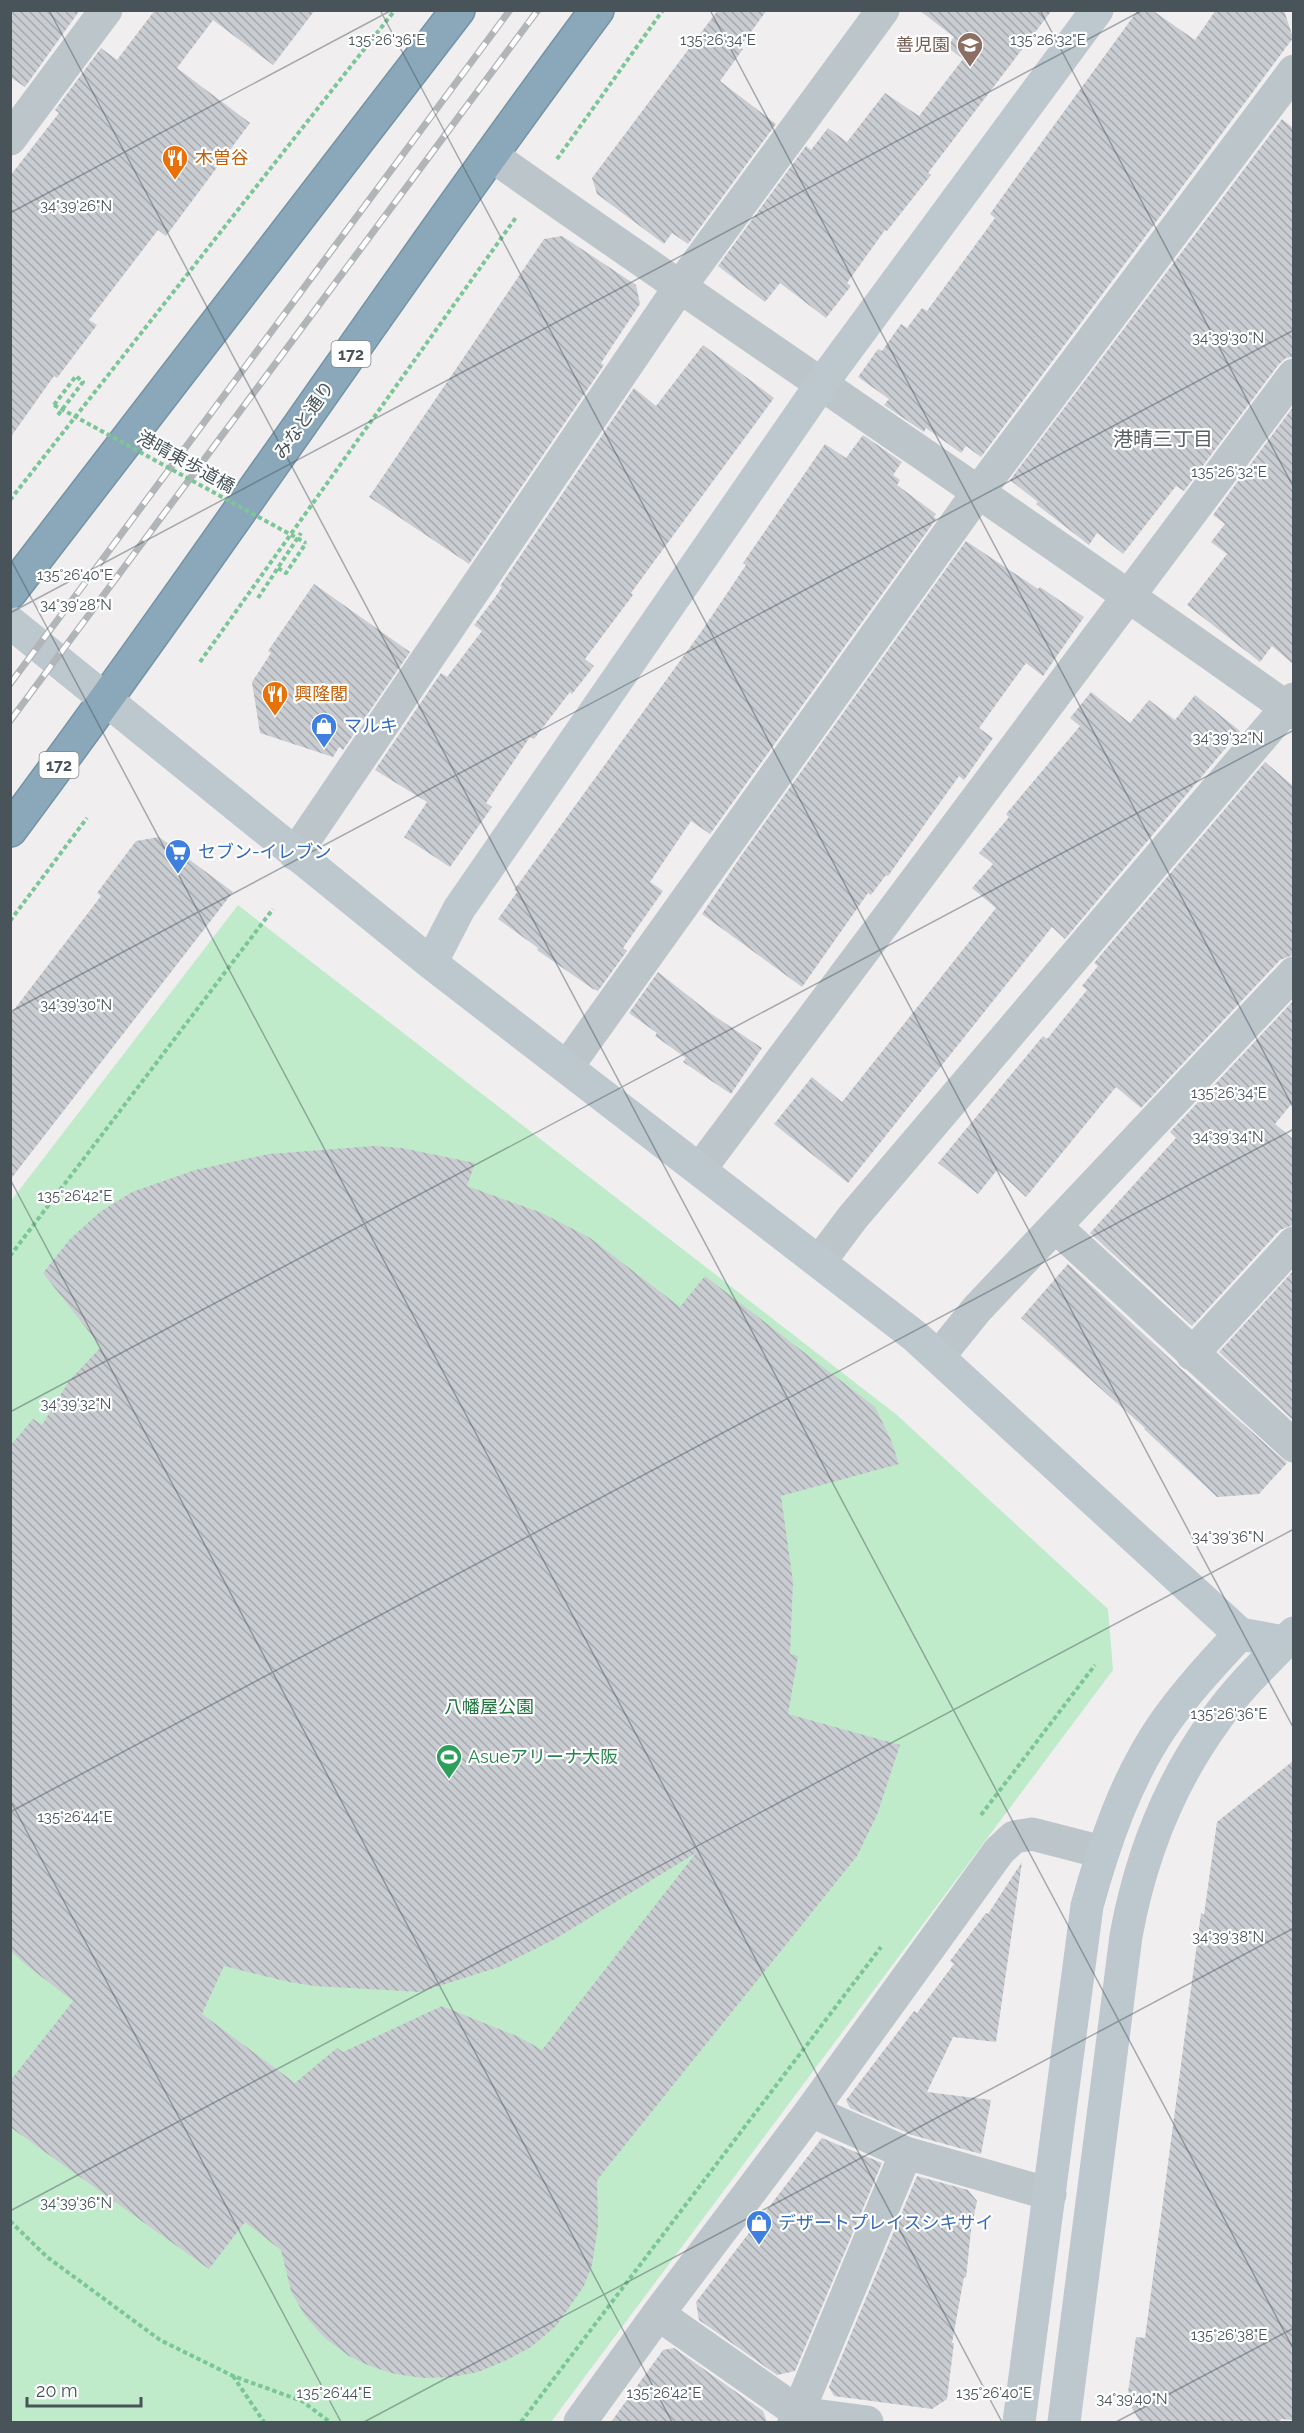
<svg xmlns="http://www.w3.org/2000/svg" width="1304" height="2433" viewBox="0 0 1304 2433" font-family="Raleway,'Noto Sans JP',sans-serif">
<defs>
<pattern id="building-back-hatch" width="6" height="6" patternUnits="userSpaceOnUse" patternTransform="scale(1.5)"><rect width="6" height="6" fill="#c9ccd1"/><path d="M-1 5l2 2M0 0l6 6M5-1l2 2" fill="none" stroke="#a5a8ad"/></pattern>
</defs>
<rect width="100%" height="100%" fill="#f1eeef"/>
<path fill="#c0ebca" d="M238 905 897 1415 1108 1609 1113 1670 551 2422H11L10 1202Z"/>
<path fill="url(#building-back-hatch)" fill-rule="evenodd" d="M10 10H80L25 87 10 77Z
M155 10H315L273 65 213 20 177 68 250 123 166 236 158 230 89 320 97 325 57 378 54 376 10 438V176L59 113 55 110 101 48 117 60Z
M718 10H767L740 47 743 49 720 81 776 124 688 244 672 233 664 244 597 194 592 178Z
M919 10H1052L928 173 931 175 887 231 885 230 847 283 851 286 826 318 780 283 765 302 718 266 806 146 811 150 828 128 847 142 885 93 919 116 963 59 947 47 954 37Z
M1138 10H1152L1195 40 1216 10H1284L1293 38 981 457 966 446 961 453 926 428 924 432 884 405 889 399 858 377 878 349 882 351 901 324 907 328 922 308 927 311 995 218 990 214 1025 165Z
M1282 119 1293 128V357L1286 358 1279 364 1184 491 1176 486 1123 554 1097 533 1089 545 1036 504 1038 502 1010 480Z
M562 236 636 285 640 304 601 363 604 365 469 564 369 497 544 239Z
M703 345 774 398 631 593 633 595 585 659 594 666 572 694 570 692 534 739 530 737 486 803 492 807 450 867 404 837 427 802 375 770 441 673 447 677 482 631 474 625 494 599 502 587 500 586 634 388 656 406Z
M1293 407V664L1272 646 1260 662 1187 605 1227 554 1211 542 1225 524 1213 515Z
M863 435 902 462 893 475 900 480 897 485 936 514 934 517 936 519 710 834 691 821 650 882 663 891 623 948 627 951 598 991 593 989 537 950 538 948 498 919 517 892 514 890 701 632 746 565 743 563 825 444 846 458Z
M966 541 1038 589 1040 587 1084 617 1043 676 1026 663 979 728 993 738 964 780 959 776 888 876 886 875 871 895 868 893 802 987 702 914 741 856Z
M314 584 410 652 343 750 339 747 333 757 260 733 252 682 271 653 268 651Z
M1091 692 1130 723 1149 700 1175 720 1195 695 1240 731 1065 939 1052 927 848 1183 774 1124 812 1077 842 1102 996 908 972 888 993 864 979 853 1009 817 1006 814 1080 726 1070 718Z
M1265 762 1293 786V955L1280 960 1141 1108 1116 1087 1026 1197 997 1170 978 1194 938 1163 1043 1036 1047 1039 1087 990 1082 986 1098 966 1094 963Z
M159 837 233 892 10 1180V1015L101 896 97 893 136 841Z
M658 972 710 1013 762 1048 731 1094 683 1062 686 1058 655 1036 657 1033 629 1013Z
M1293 1001V1102L1275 1124 1293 1139V1225L1280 1230 1192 1326 1090 1233 1176 1138 1170 1132Z
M374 1146 402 1148 475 1163 467 1186 542 1213 590 1238 680 1307 705 1276 875 1407 891 1440 899 1464 781 1496 793 1582 790 1654 798 1656 788 1714 900 1745 877 1815 857 1856 597 2180 598 2226 592 2265 584 2286 556 2326 531 2347 507 2360 478 2372 452 2377 424 2378 395 2374 370 2366 349 2356 325 2338 305 2316 291 2291 281 2250 245 2222 209 2269 10 2127V2081L73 2001 25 1964 10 1950V1446L33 1419 42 1425 69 1381 101 1347 43 1273 70 1239 100 1212 132 1192 195 1170 269 1154ZM696 1853 542 2050 519 2037 442 2006 343 2052 337 2048 295 2083 202 2014 224 1966 289 1982 315 1986 420 1992 499 1967 555 1939Z
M1068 1264 1180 1368 1287 1463 1259 1494 1217 1497 1144 1429 1145 1428 1021 1318Z
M1293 1271V1420L1219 1352Z
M1293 1761V2420L1281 2419 1280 2422H1140L1127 2399 1136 2337 1145 2338 1201 1913 1204 1915 1217 1822Z
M1022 1862 996 2042 953 2037 927 2092 991 2100 981 2154 912 2135 850 2108 846 2100 914 2011 917 2013 954 1964 950 1961 986 1913 988 1914Z
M822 2138 882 2163 795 2371 777 2375 699 2320 696 2302Z
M917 2176 968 2190 977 2201 971 2230 966 2278 964 2277 952 2343H954L947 2399 932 2409 834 2396 829 2387Z
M674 2348 763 2411 767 2422H611L663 2350Z"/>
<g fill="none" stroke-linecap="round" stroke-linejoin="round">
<g stroke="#7593a5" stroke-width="36">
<path id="highway" d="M10 592 458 10
M10 830C211 560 396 280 597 10"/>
</g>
<path stroke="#7bc696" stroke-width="4" stroke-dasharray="4.5 3" stroke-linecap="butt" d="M557 159 663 10
M54 405 76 376 83 382 58 415
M10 500 395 10
M278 568 286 573 306 543
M258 598 301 533
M200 662 517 216
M10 921 87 818
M10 1256 273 909
M981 1815 1095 1665
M10 2221 47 2257 160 2340 233 2376 302 2401 330 2422
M233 2376 264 2422
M521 2422 881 1947"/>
<path stroke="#bbc5ca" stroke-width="33" d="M10 139 106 10
M491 155C757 343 1029 523 1294 713
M295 854 679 288 883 10
M567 1067 979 491 1294 71
M700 1169 1294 375
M1056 1227 1294 1446
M820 1261 853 1217 1294 699
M1192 1354 1294 1243
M939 1356 977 1309 1294 973
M811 2111 906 2153 1050 2194
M658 2314 799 2413 867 2422
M580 2422 658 2314 811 2111 999 1851 1014 1837 1032 1834 1102 1852
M794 2422 906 2153"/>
<path stroke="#bcc7ce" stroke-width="33" d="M10 622 431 963 916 1337 1240 1634 1284 1642
M431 963 459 909 822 383 1097 10
M1019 2422 1087 1906C1104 1844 1126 1779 1163 1725 1186 1692 1213 1663 1240 1634
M1064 2422 1126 1936C1140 1859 1168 1786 1214 1722 1236 1690 1266 1661 1294 1633"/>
<use href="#highway" stroke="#8aa8b9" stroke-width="33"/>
<g stroke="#b1b5b8" stroke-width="7">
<path id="rail" d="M10 684 510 10
M10 721 538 10"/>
</g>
<use href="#rail" stroke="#fff" stroke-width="4.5" stroke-dasharray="14" stroke-linecap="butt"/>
<path stroke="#7bc696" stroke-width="4" stroke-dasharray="4.5 3" stroke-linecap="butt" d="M54 405 306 543"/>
</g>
<path fill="none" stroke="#48545a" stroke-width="1.5" stroke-opacity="0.45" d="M49 10 1294 2350M380 10 1294 1729M710 10 1294 1109M1040 10 1294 488M10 213 392 10M10 558 1002 2422M10 613 1143 10M10 1012 1294 330M10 1179 672 2422M10 1412 1294 730M10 1800 341 2422M10 1812 1294 1129M10 2211 1294 1529M10 2421 11 2422M364 2422 1294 1928M1116 2422 1294 2328"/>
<defs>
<g id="school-pin" transform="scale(1.35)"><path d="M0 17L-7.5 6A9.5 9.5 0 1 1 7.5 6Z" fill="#8d6e63" stroke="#fff"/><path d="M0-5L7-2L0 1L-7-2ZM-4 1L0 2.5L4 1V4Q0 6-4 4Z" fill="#fff"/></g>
<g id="restaurant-pin" transform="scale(1.35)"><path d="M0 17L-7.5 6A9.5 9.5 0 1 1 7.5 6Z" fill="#e8710a" stroke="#fff"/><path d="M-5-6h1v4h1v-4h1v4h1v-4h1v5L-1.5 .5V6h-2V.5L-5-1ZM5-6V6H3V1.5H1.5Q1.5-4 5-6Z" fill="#fff"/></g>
<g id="shop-pin" transform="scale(1.35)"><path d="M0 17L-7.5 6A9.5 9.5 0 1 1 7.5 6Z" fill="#3f7fe0" stroke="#fff"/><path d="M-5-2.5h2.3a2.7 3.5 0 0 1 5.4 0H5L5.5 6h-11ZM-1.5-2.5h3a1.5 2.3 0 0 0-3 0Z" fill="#fff"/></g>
<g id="supermarket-pin" transform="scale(1.35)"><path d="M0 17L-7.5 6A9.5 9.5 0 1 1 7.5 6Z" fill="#3f7fe0" stroke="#fff"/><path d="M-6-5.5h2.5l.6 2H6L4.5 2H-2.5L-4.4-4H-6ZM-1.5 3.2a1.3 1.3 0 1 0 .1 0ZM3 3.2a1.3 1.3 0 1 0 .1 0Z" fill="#fff"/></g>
<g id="stadium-pin" transform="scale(1.35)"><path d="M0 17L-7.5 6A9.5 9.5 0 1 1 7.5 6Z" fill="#2e9e5b" stroke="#fff"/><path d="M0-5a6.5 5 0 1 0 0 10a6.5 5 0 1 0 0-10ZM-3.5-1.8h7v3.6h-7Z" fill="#fff"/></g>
</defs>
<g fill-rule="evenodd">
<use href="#school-pin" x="970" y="45"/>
<use href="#restaurant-pin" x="175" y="158"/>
<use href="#restaurant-pin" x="275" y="694"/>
<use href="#shop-pin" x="324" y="726"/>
<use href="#supermarket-pin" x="178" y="852"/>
<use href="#stadium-pin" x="449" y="1757"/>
<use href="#shop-pin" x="759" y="2223"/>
</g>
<g text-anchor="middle" stroke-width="4.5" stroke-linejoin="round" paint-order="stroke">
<g fill="#fff" stroke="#7f878c" stroke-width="1.5">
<rect x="331.5" y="341" width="39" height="26" rx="4.5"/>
<rect x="39.5" y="752" width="39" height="26" rx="4.5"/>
</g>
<g font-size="16" font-weight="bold" fill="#48545a">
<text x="351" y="360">172</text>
<text x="59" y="771">172</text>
</g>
<g font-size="18" fill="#785e54" stroke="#fff" text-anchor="end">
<text x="950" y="51">善児園</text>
</g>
<g font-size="18" fill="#c56008" stroke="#fff" text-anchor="start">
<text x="195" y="164">木曽谷</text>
<text x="294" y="700">興隆閣</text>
</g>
<g font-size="18" fill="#48545a" stroke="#fff">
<text transform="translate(304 420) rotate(-55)" y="6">みなと通り</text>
<text transform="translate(186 462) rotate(29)" y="6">港晴東歩道橋</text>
</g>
<g font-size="18" fill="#366cbe" stroke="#fff" text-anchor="start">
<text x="344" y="732">マルキ</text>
<text x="198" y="858">セブン-イレブン</text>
<text x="778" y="2229">デザートプレイスシキサイ</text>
</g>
<g font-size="18" fill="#1f753d" stroke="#fff">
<text x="489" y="1713">八幡屋公園</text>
</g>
<g font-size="18" fill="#27864d" stroke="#fff" text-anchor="start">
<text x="468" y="1763">Asueアリーナ大阪</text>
</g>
<g font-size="20" fill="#5b6063" stroke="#fff">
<text x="1163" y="446">港晴三丁目</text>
</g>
</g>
<g font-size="15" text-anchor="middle" fill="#48545a" stroke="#fff" stroke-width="4.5" stroke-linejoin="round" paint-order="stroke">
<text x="387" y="45">135°26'36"E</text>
<text x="718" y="45">135°26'34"E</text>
<text x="1048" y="45">135°26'32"E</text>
<text x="76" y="211">34°39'26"N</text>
<text x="1228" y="343">34°39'30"N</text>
<text x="1229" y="477">135°26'32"E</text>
<text x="75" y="580">135°26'40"E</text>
<text x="76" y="610">34°39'28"N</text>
<text x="1228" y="743">34°39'32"N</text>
<text x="76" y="1010">34°39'30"N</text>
<text x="1229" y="1098">135°26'34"E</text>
<text x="1228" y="1142">34°39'34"N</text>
<text x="75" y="1201">135°26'42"E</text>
<text x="76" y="1409">34°39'32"N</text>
<text x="1228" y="1542">34°39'36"N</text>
<text x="1229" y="1719">135°26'36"E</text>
<text x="75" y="1822">135°26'44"E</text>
<text x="1228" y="1942">34°39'38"N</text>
<text x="76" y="2208">34°39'36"N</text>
<text x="1229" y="2340">135°26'38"E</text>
<text x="334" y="2398">135°26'44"E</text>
<text x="664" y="2398">135°26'42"E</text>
<text x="994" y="2398">135°26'40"E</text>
<text x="1132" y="2404">34°39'40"N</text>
</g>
<rect width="1304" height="2433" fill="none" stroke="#48545a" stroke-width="24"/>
<path d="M27 2397v9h114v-9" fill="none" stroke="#48545a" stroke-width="3"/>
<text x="36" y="2397" font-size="18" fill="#48545a" stroke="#ffffff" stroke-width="4.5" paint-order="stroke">20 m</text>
</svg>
